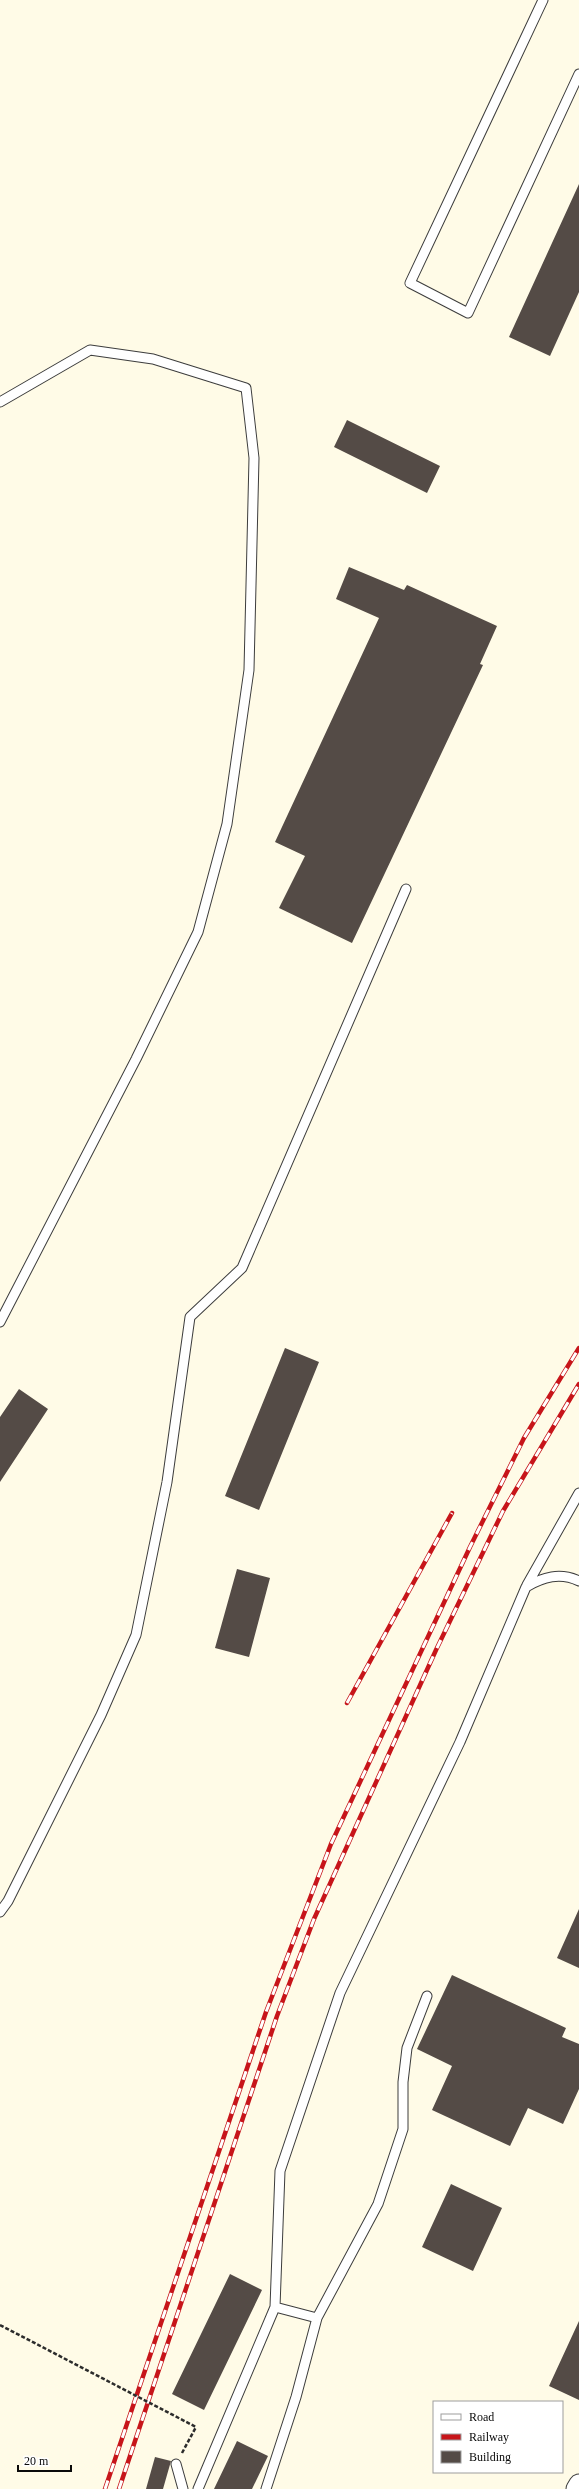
<svg xmlns="http://www.w3.org/2000/svg" width="579" height="2489" viewBox="0 0 579 2489" font-family="Georgia,serif">
<rect width="100%" height="100%" fill="#fffbe7"/>
<path fill="#544b46" d="M579 184V292L550 356 509 337Z
M347 420 440 466 427 493 334 447Z
M349 567 404 590 407 585 497 626 480 664 483 665 352 943 279 908 305 856 275 842 379 618 336 599Z
M285 1348 319 1362 259 1510 225 1496Z
M19 1389 48 1409 0 1482V1417Z
M237 1569 270 1578 249 1657 215 1648Z
M579 1909V1968L557 1958Z
M452 1975 566 2028 562 2037 579 2044V2089L563 2124 528 2108 510 2146 432 2110 452 2066 417 2049Z
M451 2184 502 2208 473 2271 422 2247Z
M230 2274 262 2290 204 2410 172 2394Z
M579 2321V2400L549 2386Z
M237 2441 268 2456 252 2489H214Z
M155 2457 171 2461 163 2489H146Z"/>
<g fill="none" stroke-linecap="round" stroke-linejoin="round">
<g stroke="#3d3d3d" stroke-width="11">
<path id="lane" d="M543 0 410 283 468 313 579 74
M0 402 90 350 153 359 246 388 254 458 249 670 227 824 198 932 136 1059 0 1322
M527 1585 579 1493
M0 1912 8 1901 101 1715 136 1635 167 1482 190 1317 242 1268 406 889
M317 2318 275 2307 280 2171 340 1993 460 1742 526 1587C543 1577 560 1572 579 1581
M176 2464 183 2489
M198 2489 275 2307
M266 2489 296 2397 317 2318 378 2204 403 2129V2082L407 2048 427 1996"/>
</g>
<g stroke="#3d3d3d" stroke-width="21">
<path id="street" d="M576 2489 579 2484"/>
</g>
<path stroke="#2c2c2c" stroke-width="2.5" stroke-dasharray="4 2" stroke-linecap="butt" d="M182 2453 196 2427"/>
<use href="#lane" stroke="#fff" stroke-width="9"/>
<use href="#street" stroke="#fff" stroke-width="19"/>
<g stroke="#c7151a" stroke-width="4.5">
<path id="rail" d="M347 1703 452 1513
M105 2489 266 2012 331 1844 470 1547 524 1438 579 1348
M119 2489 277 2016 314 1919 436 1650 503 1511 579 1384"/>
</g>
<use href="#rail" stroke="#fff" stroke-width="3" stroke-dasharray="9" stroke-linecap="butt"/>
<path stroke="#2c2c2c" stroke-width="2.5" stroke-dasharray="4 2" stroke-linecap="butt" d="M0 2325 196 2427"/>
</g>
<rect x="433" y="2401" width="130" height="72" fill="#ffffff" stroke="#9d9d9d"/>
<rect x="441" y="2414" width="20" height="6" fill="#ffffff" stroke="#9d9d9d"/>
<text x="469" y="2421" font-size="12" fill="#0a0a0a">Road</text>
<rect x="441" y="2434" width="20" height="6" fill="#c7151a" stroke="#9d9d9d"/>
<text x="469" y="2441" font-size="12" fill="#0a0a0a">Railway</text>
<rect x="441" y="2451" width="20" height="12" fill="#544b46" stroke="#9d9d9d"/>
<text x="469" y="2461" font-size="12" fill="#0a0a0a">Building</text>
<path d="M18 2465v6h53v-6" fill="none" stroke="#0a0a0a" stroke-width="2"/>
<text x="24" y="2465" font-size="12" fill="#0a0a0a" stroke="#ffffff" stroke-width="3" paint-order="stroke">20 m</text>
</svg>
